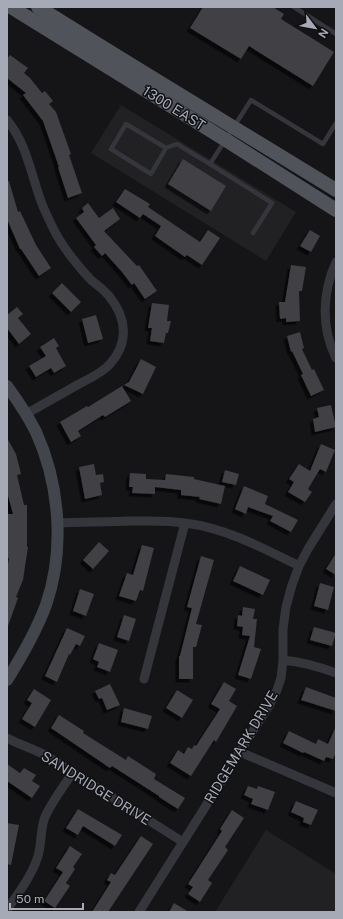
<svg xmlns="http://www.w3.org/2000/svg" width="343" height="919" viewBox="0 0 343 919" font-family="'Public Sans',sans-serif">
<defs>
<filter id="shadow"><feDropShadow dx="-3.5" dy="3.5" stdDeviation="0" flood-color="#0009"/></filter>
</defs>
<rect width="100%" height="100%" fill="#151517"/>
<path fill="#212124" d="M121 105 296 212 266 261 91 153Z
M266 830 336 874V912H215Z"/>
<path fill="#3f3f44" filter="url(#shadow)" d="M203 7H273L284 14 281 19 334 52 313 86 249 46 241 59 190 28Z
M10 55 28 68 24 73 30 78 42 93 45 91 53 101 49 104 56 112 71 154 69 155 82 193 68 198 58 167H59L43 121 23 95 26 93 7 78V59Z
M183 159 226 186 211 211 168 184Z
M7 181H9L18 212 20 211 36 245 51 268 39 276 21 249H20L7 219Z
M125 189 150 204 148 207 200 242 208 230 220 238 202 265 187 255 185 257 155 236 161 226 143 214 140 218 116 202Z
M88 203 99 218 113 208 120 219 104 231 137 266 139 265 157 291 145 299 134 283 132 285 122 272 105 253 102 256 94 247 96 245 76 218 84 212 82 208Z
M310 230 320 236 311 252 300 246Z
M291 265 306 267 302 291H299L300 321 286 322V318L280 319 279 302H285Z
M62 283 81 302 71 312 52 293Z
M152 303 169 305 167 321H171L168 333H166L164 343 150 341 152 328H148Z
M17 307 23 314 18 318 31 334 19 344 7 328V315Z
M96 315 103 339 88 343 82 319Z
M300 332 304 348 302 349 312 370 314 369 324 390 311 396 301 375 303 374 292 351 291 352 287 336Z
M54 338 59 346 56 348 66 366 54 373 51 368 36 377 29 366 46 356 40 347Z
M141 359 156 367 143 394 124 385 129 382Z
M122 386 131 401 105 417 103 415 78 431 81 436 71 442 60 422 87 406 88 407Z
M331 405 336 427 315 432 313 419 319 417 317 408Z
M7 438 16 454 21 474 17 475 24 505H27V547H28L23 580 16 597 18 598 8 626 7 572 9 558H7V514H13L7 492Z
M321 444 335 450 326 472 320 469 308 489 312 492 305 502 288 492 294 482 289 479 299 464 310 471Z
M94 464 96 475 103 474 104 482 100 483 102 495 85 499 79 467Z
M225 470 239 474 236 485 222 482Z
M130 473 146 474V479L165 480 166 474 194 477V479L225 486 221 504 199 499 200 497 181 495V490L155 487V494L132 493 133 487H129Z
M244 486 268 496 265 504 298 520 291 532 270 521 273 516 248 507 246 514 235 509Z
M99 542 109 551 93 569 83 560Z
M142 545 154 548 143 591 140 590 136 601 119 596 127 573 133 575Z
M336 553V575L326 569Z
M201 556 214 560 196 624 202 625 196 647H193V679H179V656H180L192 608 187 607Z
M240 566 270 580 263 595 233 581Z
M320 583 334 587 328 610 314 606Z
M80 589 94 594 86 616 73 611Z
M243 607 255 609 253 619H257L254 647 261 649 251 679 238 675 250 636 242 635 243 627 237 626 238 615 242 616Z
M124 615 136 619 129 641 117 637Z
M314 627 336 633 332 646 310 640Z
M67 628 85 636 80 646 76 644 70 655 69 654 57 682 45 676Z
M99 643 118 650 110 672 97 667 99 662 93 659Z
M224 682 236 689 229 701 237 706 216 742 214 740 191 776 170 763 178 750 184 754 188 747 192 749 194 745 196 746 220 709 211 704Z
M110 684 120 705 107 710 102 698 99 699 95 691Z
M306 687 336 698V711L301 700Z
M34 689 51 700 35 727 22 719 32 703 27 700Z
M177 690 193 700 182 718 166 708Z
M124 708 152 716 148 729 121 722Z
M59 715 84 731 83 733 126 760 128 756 156 774 154 779 185 798 178 809 159 797V796L112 766 110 768 51 728Z
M336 726V752L333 759 326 757 324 761 304 752 303 753 283 743 289 731 316 744 318 739 328 744Z
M7 764 20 773 24 768 36 775 32 781 40 786 32 798 7 781Z
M248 786 257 789 258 786 275 792 268 810 251 804 253 799 244 795Z
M296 801 318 810 311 825 303 822 304 818 291 812Z
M78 809 122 835 115 846 83 826 78 835 66 828Z
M232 810 244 818 225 847 228 850 208 880 212 883 200 902 188 894 193 887 188 884 222 831 220 829Z
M7 823 19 825 11 865 7 864Z
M141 836 153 844 108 912H92L111 882 107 880 111 873 115 875Z
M70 846 82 854 73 867 75 869 66 883 70 886 55 908 44 901 63 872 56 868Z
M174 903 189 912H169Z"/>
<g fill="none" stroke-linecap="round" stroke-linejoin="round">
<path stroke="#35363c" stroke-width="4.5" d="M294 7 336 34
M166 148 151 174 111 149 126 124 166 148 177 144 210 164
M253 233 272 203 210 164 251 100 323 144 336 123"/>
<path stroke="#35363c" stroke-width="9" d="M7 120C27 144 31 175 42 204 46 214 51 224 56 234 65 250 78 266 91 280 97 285 104 290 109 296 127 318 129 343 110 364 102 373 89 379 79 384 61 394 44 404 26 414
M336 262C322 293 321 328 336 358
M57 523C82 522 106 522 131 521 149 521 167 520 185 523 226 528 263 548 299 566
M283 660C303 662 317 666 336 673
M144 679 185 523
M7 738C20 745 34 749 47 756L183 842
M240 752 336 793
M7 910C18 893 32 876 38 856 42 843 40 829 45 817 52 801 64 786 73 772
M139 912 270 704 277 690 281 678 283 660V629L286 607 292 585 299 566 308 549 336 504"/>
<path stroke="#43454c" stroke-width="12" d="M7 386C18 401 28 416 36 432 60 485 65 550 46 605 36 632 22 656 7 680"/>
<path stroke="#51535b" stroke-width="14" d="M11 7 226 140 336 210
M38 7C136 69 237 129 336 190"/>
</g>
<g text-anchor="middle" stroke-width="3" stroke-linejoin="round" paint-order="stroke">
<g font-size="14" fill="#a6aab7" stroke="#101012">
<text transform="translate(174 108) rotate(32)" y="5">1300 EAST</text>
<text transform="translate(241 747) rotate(-59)" y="5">RIDGEMARK DRIVE</text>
<text transform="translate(96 788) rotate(32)" y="5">SANDRIDGE DRIVE</text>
</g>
</g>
<rect width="343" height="919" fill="none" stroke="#a6aab7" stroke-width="16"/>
<g transform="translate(315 28) rotate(122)" stroke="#101012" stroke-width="3" paint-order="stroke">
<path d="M0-3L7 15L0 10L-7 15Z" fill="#a6aab7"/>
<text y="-6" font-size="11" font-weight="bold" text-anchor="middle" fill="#a6aab7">N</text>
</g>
<path d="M10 903v6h73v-6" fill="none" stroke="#a6aab7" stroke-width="2"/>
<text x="16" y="903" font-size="12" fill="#a6aab7" stroke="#101012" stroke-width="3" paint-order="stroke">50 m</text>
</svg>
